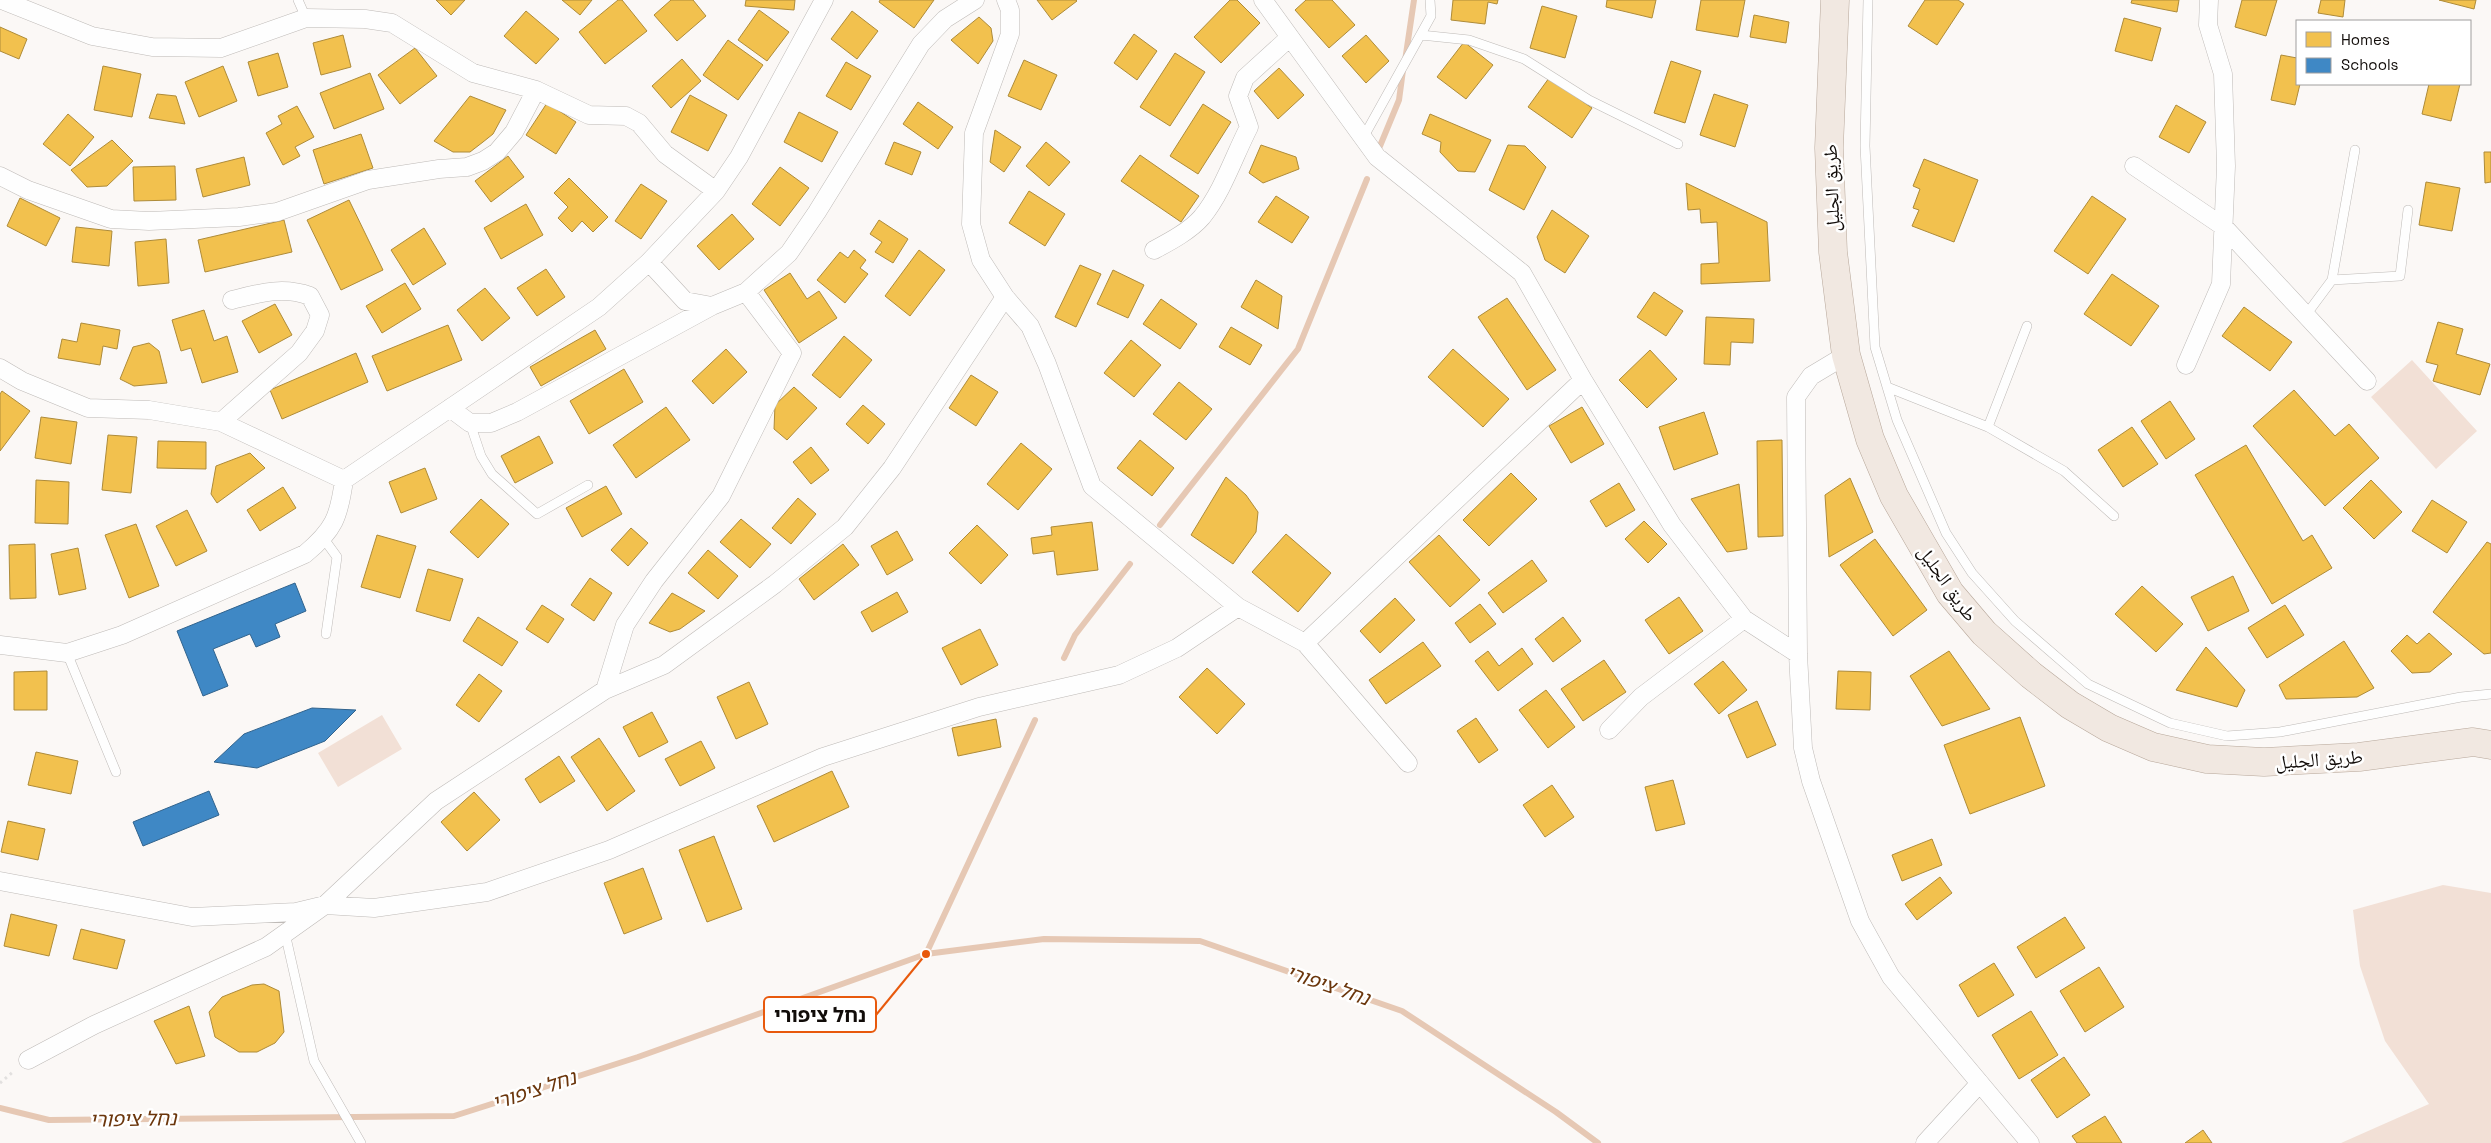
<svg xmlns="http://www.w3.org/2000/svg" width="2491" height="1143" viewBox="0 0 2491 1143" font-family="'Space Grotesk','Noto Naskh Arabic','Noto Sans Hebrew',sans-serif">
<rect width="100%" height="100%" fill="#fbf8f6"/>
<path fill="#f2e0d6" d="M2412 360 2477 431 2436 469 2371 397Z
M382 715 402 749 338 787 318 753Z
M2443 885 2491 893V1143H2341L2429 1104 2385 1041 2360 966 2353 910Z"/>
<path fill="#f2c14e" stroke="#ae8b39" d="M436 0H465L451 15Z
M562 0H592L580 15Z
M618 0H622L647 31 605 64 579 32Z
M671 0H693L706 16 677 41 654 15Z
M746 0H795L794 10 745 6Z
M880 0H934L914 28 879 2Z
M1037 0H1076L1077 1 1052 20Z
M1230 0H1237L1260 23 1221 63 1194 37Z
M1306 0H1332L1355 25 1329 48 1295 10Z
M1453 0H1498L1497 4 1488 2 1485 24 1451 20Z
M1607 0H1656L1652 18 1606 7Z
M1701 0H1745L1738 37 1696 30Z
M1925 0H1958L1964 4 1937 45 1908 26Z
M2132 0H2179L2177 12 2131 3Z
M2242 0H2277L2266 36 2235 27Z
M2321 0H2345L2343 17 2318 13Z
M2439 0H2476L2474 9Z
M1542 6 1577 16 1565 58 1530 48Z
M759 10 789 32 767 61 738 40Z
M526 11 559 39 536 64 504 36Z
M852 11 878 31 857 59 831 39Z
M1754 15 1789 22 1786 43 1750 37Z
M979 17 991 28 993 41 978 64 951 40Z
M2124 18 2161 28 2152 61 2115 51Z
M0 27 27 39 19 59 0 51Z
M1134 34 1157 51 1137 80 1114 63Z
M343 35 351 67 321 75 313 43Z
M1366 35 1389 61 1366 83 1342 56Z
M728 40 763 65 738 100 703 75Z
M1464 42 1493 65 1466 99 1437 77Z
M415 48 437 76 400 104 378 75Z
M278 53 288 87 258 96 248 62Z
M1175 53 1205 72 1170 126 1140 107Z
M2281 55 2297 58V84H2300L2295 105 2271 100Z
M682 59 701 81 671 108 652 86Z
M1024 60 1057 75 1041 110 1008 96Z
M1671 61 1701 71 1685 123 1654 113Z
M846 62 871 76 851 110 826 96Z
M103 66 141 74 132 117 94 110Z
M223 66 237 101 199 117 185 82Z
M1279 68 1304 95 1278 119 1254 91Z
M370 73 384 109 334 129 320 93Z
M1549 78 1592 108 1572 138 1528 107Z
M2429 84H2460L2451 121 2422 114Z
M157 94 176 96 185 124 149 118Z
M1714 94 1748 105 1735 147 1700 135Z
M690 95 727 115 708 151 671 132Z
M470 96 506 110 493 134 483 142 470 152H453L434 141Z
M918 102 953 127 938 149 903 124Z
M547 103 576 122 556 154 526 135Z
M1203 104 1231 122 1198 174 1170 156Z
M2176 105 2206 122 2189 153 2159 137Z
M297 106 314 137 295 147 300 156 283 165 266 133 282 124 278 116Z
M799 112 838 132 822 162 784 142Z
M68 114 94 137 70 166 43 144Z
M1430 114 1491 140 1475 172 1458 171 1440 152 1441 142 1422 134Z
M995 130 1021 147 1004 172 990 162Z
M361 134 373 168 324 184 313 150Z
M112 140 133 161 107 186 87 187 71 170Z
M894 142 921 152 912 175 885 164Z
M1046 142 1070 162 1049 186 1026 166Z
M1261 145 1296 157 1299 169 1263 183 1249 173Z
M1508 145 1525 146 1546 167 1524 210 1489 190Z
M2484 152H2491V182L2485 183Z
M1140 155 1199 196 1181 222 1121 181Z
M508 156 524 177 491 202 475 181Z
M244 157 250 185 203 197 196 169Z
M1924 159 1978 180 1954 242 1912 226 1919 210 1913 208 1920 189 1913 186Z
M175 166 176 200 134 201 133 167Z
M780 167 809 188 780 226 752 204Z
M569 178 608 217 593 232 582 221 572 232 558 218 568 207 554 193Z
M2426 182 2460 188 2452 231 2419 225Z
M1686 183 1767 222 1770 281 1701 284V264L1719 263 1717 222 1701 223 1700 209 1688 210Z
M641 184 667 201 641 239 615 221Z
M1029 191 1065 214 1045 246 1009 223Z
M1276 196 1309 217 1292 243 1258 222Z
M2092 196 2126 219 2088 274 2054 251Z
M20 198 60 218 46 246 7 226Z
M349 200 383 270 341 290 307 220Z
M526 204 543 235 501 259 484 228Z
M1552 210 1589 236 1565 273 1545 260 1537 237Z
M732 214 754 239 719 270 697 246Z
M284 220 292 252 205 272 198 240Z
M879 220 908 239 893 263 875 252 882 242 870 234Z
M76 227 112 231 109 266 72 262Z
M424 228 446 264 413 285 391 250Z
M166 239 169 283 138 286 135 242Z
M854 250 866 260 860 268 868 274 845 303 817 280 840 252 848 258Z
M919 250 945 270 910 316 885 296Z
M1080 265 1101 274 1076 327 1055 317Z
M546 269 565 297 537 316 517 288Z
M1113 270 1144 285 1128 318 1097 304Z
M790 273 807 299 819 291 837 318 799 343 764 290Z
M2112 274 2159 306 2131 346 2084 314Z
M1256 280 1282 296 1278 329 1241 307Z
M405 283 421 309 382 333 366 306Z
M485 288 510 318 482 341 457 310Z
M1654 292 1683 311 1666 336 1637 317Z
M1507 298 1556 370 1527 390 1478 317Z
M1161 299 1197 324 1180 349 1143 324Z
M275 304 292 335 259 353 242 321Z
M2244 307 2292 342 2270 371 2222 336Z
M204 310 214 341 227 336 238 372 202 383 191 348 181 351 172 320Z
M1706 317 1754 319 1753 343 1731 342 1730 365 1704 364Z
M2438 322 2463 329 2456 354 2490 364 2480 395 2433 381 2438 365 2426 362Z
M81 323 120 330 117 349 103 346 100 365 58 358 62 339 77 342Z
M448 325 462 360 387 391 372 356Z
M1231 327 1262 345 1250 365 1219 347Z
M595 330 606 349 541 386 530 367Z
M844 336 872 360 840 398 812 375Z
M1131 340 1161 365 1134 397 1104 373Z
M149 343 159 351 167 383 134 386 120 379 133 347Z
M726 349 747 372 713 404 692 381Z
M1453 349 1509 399 1483 427 1428 377Z
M1650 350 1677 379 1647 408 1619 380Z
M356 353 368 382 282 419 270 390Z
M624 369 643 402 589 434 570 401Z
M971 375 998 392 976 426 949 408Z
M1179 382 1212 409 1186 440 1153 414Z
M794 387 817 408 787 440 774 429 775 405Z
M2294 390 2335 436 2349 424 2379 458 2325 506 2253 426Z
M2 391 30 411 0 451V394Z
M2170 401 2195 439 2166 459 2141 421Z
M863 405 885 424 868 444 846 424Z
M666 407 690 440 636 478 613 445Z
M1582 407 1604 444 1571 463 1549 426Z
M1704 412 1718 454 1674 470 1659 427Z
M41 417 77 422 71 464 35 458Z
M2132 427 2158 464 2123 487 2098 450Z
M108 435 137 437 131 493 102 490Z
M539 436 553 463 515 483 501 456Z
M1140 440 1174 468 1152 496 1117 468Z
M1782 440 1783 536 1758 537 1757 441Z
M158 441 206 442V469L157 468Z
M1021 443 1052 469 1018 510 987 484Z
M2246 445 2303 541 2312 535 2332 568 2272 604 2195 475Z
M811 447 829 470 811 484 793 462Z
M250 453 265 468 217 503 211 494 216 466Z
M425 468 437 499 401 513 389 482Z
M1511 473 1537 499 1489 546 1463 520Z
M1226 477 1246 495 1258 512 1256 532 1233 564 1191 535Z
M1850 478 1873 532 1829 557 1825 495Z
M36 480 69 482 68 524 35 523Z
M2371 480 2402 512 2374 539 2343 508Z
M1619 483 1635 510 1606 527 1590 501Z
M1739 484 1747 549 1727 552 1691 499Z
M606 486 622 514 582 537 566 508Z
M283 487 296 508 260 531 247 510Z
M798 498 816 514 791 544 772 528Z
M481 499 509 524 478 558 450 532Z
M2432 500 2467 522 2447 553 2412 531Z
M187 510 207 551 176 566 156 526Z
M741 519 771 544 750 568 720 542Z
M1644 521 1667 544 1648 563 1625 539Z
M1092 522 1098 570 1057 575 1054 551 1033 554 1031 538 1052 535 1051 527Z
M136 524 159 586 129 598 105 535Z
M977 525 1008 555 981 584 949 553Z
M631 528 648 543 628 566 611 550Z
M897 531 913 560 887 575 871 546Z
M1286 534 1331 573 1298 612 1252 572Z
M377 535 416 546 400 598 361 587Z
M1439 535 1480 580 1450 607 1409 562Z
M1875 539 1927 610 1893 636 1840 565Z
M2487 542 2491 544V653L2484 654 2433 612Z
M35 544 36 598 10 599 9 545Z
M843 544 859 565 814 600 799 579Z
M78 548 86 589 59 595 51 554Z
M708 550 738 576 718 599 688 573Z
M1532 560 1547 581 1503 613 1488 593Z
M428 569 463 579 450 621 416 611Z
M2233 576 2249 611 2208 631 2191 597Z
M590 578 612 593 594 621 571 605Z
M2142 586 2183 624 2156 652 2115 614Z
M897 592 908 612 872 632 861 612Z
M672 593 705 611 680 629 670 632 649 623Z
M1679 597 1703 631 1669 654 1645 620Z
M1395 598 1415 620 1380 653 1360 631Z
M1480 604 1496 624 1470 643 1455 623Z
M542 605 564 619 548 643 526 629Z
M2285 605 2304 635 2267 658 2248 628Z
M478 617 518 642 502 666 463 641Z
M1563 617 1581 641 1553 662 1535 639Z
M980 629 998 665 961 685 942 648Z
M2429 633 2452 654 2430 672 2412 673 2391 651 2407 635 2417 644Z
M2344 641 2374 688 2357 697 2286 699 2279 685Z
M1423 642 1441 666 1386 704 1369 680Z
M2206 647 2245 690 2237 707 2176 690Z
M1522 648 1533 664 1498 691 1475 661 1488 651 1499 666Z
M1949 651 1990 709 1942 726 1910 676Z
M1604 660 1626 692 1583 721 1561 689Z
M1723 661 1747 690 1719 714 1694 684Z
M1207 668 1245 704 1217 734 1179 697Z
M47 671V710H14V672Z
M1838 671 1871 672 1870 710 1836 709Z
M479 674 502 691 479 722 456 705Z
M749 682 768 724 736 739 717 697Z
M1546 690 1575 727 1548 748 1519 710Z
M1757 701 1776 745 1747 758 1728 715Z
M652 712 668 742 639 757 623 727Z
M2020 717 2045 786 1970 814 1944 745Z
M1476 718 1498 750 1479 763 1457 731Z
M996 719 1001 747 958 756 952 728Z
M599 738 635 791 607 811 571 757Z
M701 741 715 768 680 786 665 759Z
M36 752 78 761 71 794 28 785Z
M559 756 575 781 540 803 525 779Z
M832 771 849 807 774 842 757 806Z
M1673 780 1685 824 1656 831 1645 787Z
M1552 785 1574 817 1545 837 1523 805Z
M474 792 500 820 467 851 441 822Z
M8 821 45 829 38 860 1 852Z
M714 836 742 909 707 922 679 850Z
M1932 839 1942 865 1902 881 1892 855Z
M643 868 662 919 624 934 604 883Z
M1940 877 1952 893 1917 920 1905 904Z
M11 914 57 925 49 956 4 946Z
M2065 917 2085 948 2036 978 2017 947Z
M81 929 125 940 117 969 73 959Z
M1994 963 2014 995 1978 1017 1959 985Z
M2099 967 2124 1007 2085 1032 2060 991Z
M264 984 279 991 284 1032 275 1043 257 1052H239L215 1037 209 1012 222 997 252 985Z
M189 1006 205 1056 176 1064 154 1021Z
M2031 1011 2058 1055 2019 1079 1992 1035Z
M2064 1057 2090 1095 2057 1118 2031 1080Z
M2105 1116 2122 1143H2077L2072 1136Z
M2203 1130 2212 1143H2185Z"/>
<path fill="#3f88c5" stroke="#31638d" d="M295 583 306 611 275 624 280 637 256 647 250 634 213 649 228 686 203 696 177 631Z
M312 708 356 710 325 741 257 768 214 762 244 734Z
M209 791 219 815 143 846 133 822Z"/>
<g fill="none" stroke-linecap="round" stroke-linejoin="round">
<path stroke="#e6c8b4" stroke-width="6" d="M1405 61 1414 0
M1380 146 1399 100 1403 70
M1160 525 1298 349 1367 179
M1064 658 1075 635 1130 564
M926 954 1035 720
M0 1108 49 1120 454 1116 638 1057 926 954 1044 939 1200 941 1402 1011 1556 1112 1598 1143"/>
<g stroke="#bebab7" stroke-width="10">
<path id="lane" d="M298 0 306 18
M1868 0 1865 146 1875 347 1897 420 1946 533 1972 573 2015 621 2088 684 2170 723 2227 736 2280 732 2461 697 2491 694
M1421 35 1469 40 1524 59 1589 100 1678 144
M1363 138 1431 16 1430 0
M2332 280 2400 276 2408 210
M2306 315 2332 280 2355 150
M1887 387 1988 427 2064 471 2114 516
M470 423 481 456 492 474 537 514 588 485
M1988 427 2027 326
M324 539 337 557 326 634
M67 653 116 772
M285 933 314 1061 361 1143"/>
</g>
<g stroke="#bebab7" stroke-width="19">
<path id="street" d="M2 0 92 36 152 47 221 48 306 18 365 19 392 23 473 73 536 90 589 115 626 116 639 123 665 154 716 191
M1006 0 1010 10V34L974 133 971 224 981 260 1005 297 1030 326 1047 364 1092 486 1238 607 1305 643 1408 763
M1263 0 1377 157 1522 273 1583 380 1672 525 1744 619 1798 654
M2134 166 2224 227 2367 381
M0 176 28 190 111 219 149 221 239 217 277 212 368 180 439 169 467 167 483 161 497 152 514 132 536 90
M1154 250C1169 242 1190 231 1202 217 1223 191 1234 156 1249 127L1238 96 1245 78 1289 38
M649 262 685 301 712 306 746 292 789 253 817 212 921 44 945 19 975 0
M1846 355 1811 376 1796 397 1798 654 1803 748 1811 781 1860 921 1891 977 2030 1143
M2186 365 2221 284 2226 166 2223 74 2208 25 2209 0
M0 368 22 381 88 408 149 410 221 422 344 480 599 307 649 262 716 191 739 157 824 0
M450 408 470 423H491L517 412 712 306
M221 422 299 353 315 331 320 315 310 296C283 286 260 293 232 300
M1305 643 1583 380
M0 645 67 653 122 635 305 554C334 530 339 517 344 480
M605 690 664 665 775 584 845 527 892 468 1005 297
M1609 730 1641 697 1744 619
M0 881 192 917 296 912 325 905 436 801 605 690 625 625 654 581 721 496 792 353 746 292
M28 1060 94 1025 266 947 325 905 374 908 487 892 609 850 823 757 979 707 1119 675 1177 648 1238 607
M1925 1143 1980 1083"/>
</g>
<g stroke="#b7a79a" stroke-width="29">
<path id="primary" d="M1835 0 1829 148 1833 252 1846 355 1870 439 1894 496 1950 593 1984 633 2031 675 2070 705 2109 728 2153 747 2207 759 2264 762 2359 757 2473 742 2491 745"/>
</g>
<path stroke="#e2e0df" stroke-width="3" stroke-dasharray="2.5 4" stroke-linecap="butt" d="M0 1083 14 1071"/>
<use href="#lane" stroke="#fefefe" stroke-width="9"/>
<use href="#street" stroke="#fefefe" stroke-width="18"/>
<use href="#primary" stroke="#f1e8e1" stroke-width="28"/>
</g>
<g text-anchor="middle" stroke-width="5" stroke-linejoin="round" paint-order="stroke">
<g font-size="19" fill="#110c09" stroke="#fff">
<text transform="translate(1831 188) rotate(-92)" y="7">طريق الجليل</text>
<text transform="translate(1948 583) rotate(55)" y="7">طريق الجليل</text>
<text transform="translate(2319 759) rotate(-4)" y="7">طريق الجليل</text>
</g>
<g font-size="20" font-style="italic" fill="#6b360c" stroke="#fff">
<text transform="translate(1328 985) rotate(19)" y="7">נחל ציפורי</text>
<text transform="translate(534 1090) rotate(-18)" y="7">נחל ציפורי</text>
<text transform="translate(133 1119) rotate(-1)" y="7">נחל ציפורי</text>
</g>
</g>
<path fill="none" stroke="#e8590c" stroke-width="2" d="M926 954L876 1015"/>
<circle fill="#e8590c" stroke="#fff" stroke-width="2" cx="926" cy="954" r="5"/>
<rect fill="#fff" stroke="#e8590c" stroke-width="2" x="764" y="997" width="112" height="35" rx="5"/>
<g font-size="20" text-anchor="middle" font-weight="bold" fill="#110c09">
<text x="820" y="1022">נחל ציפורי</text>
</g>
<rect x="2296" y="20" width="175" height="65" fill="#ffffff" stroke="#a09e9d"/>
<rect x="2306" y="32" width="25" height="15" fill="#f2c14e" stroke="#a09e9d"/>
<text x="2341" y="45" font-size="15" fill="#110c09">Homes</text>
<rect x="2306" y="58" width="25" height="15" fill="#3f88c5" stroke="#a09e9d"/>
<text x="2341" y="70" font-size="15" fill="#110c09">Schools</text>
</svg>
